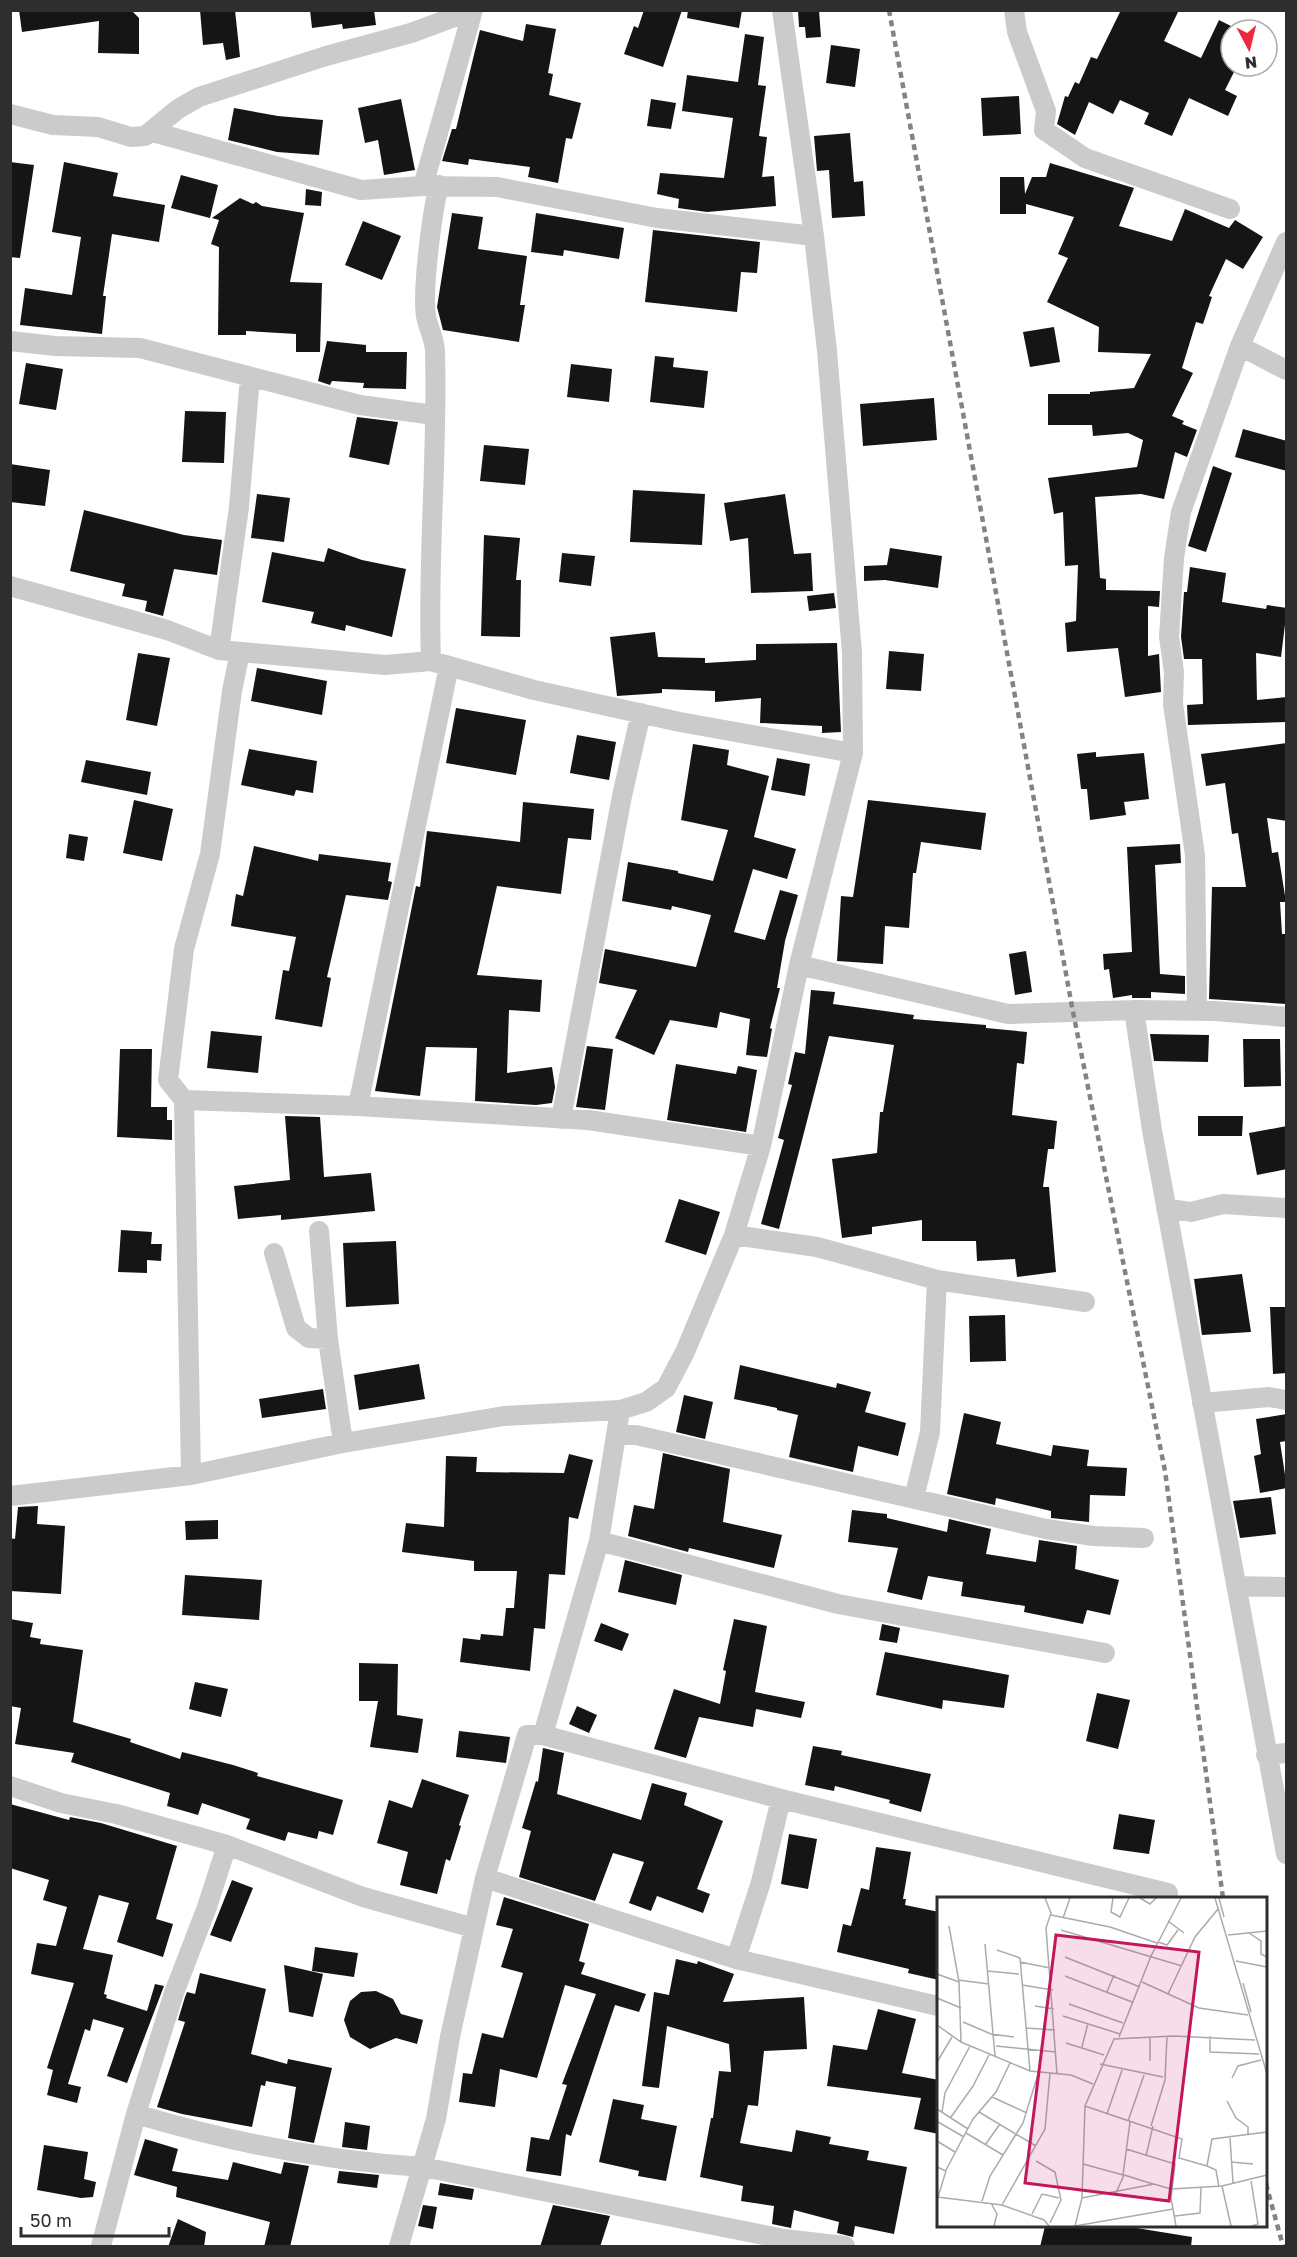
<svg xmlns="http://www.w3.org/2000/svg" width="1297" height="2257" viewBox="0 0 1297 2257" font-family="'Golos Text',sans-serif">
<rect width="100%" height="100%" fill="#fff"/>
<path fill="#151515" d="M19 10H131L139 18V54L98 53 99 21 22 32Z
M200 10H235L240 57 226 60 223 43 203 45Z
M310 10H374L376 25 343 29 342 24 312 28Z
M644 10H682L663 67 624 54 634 26 638 28Z
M688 10H742L739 28 687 18Z
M798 10H819L821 37 806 38 805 27H799Z
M1121 10H1179L1164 41 1201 58 1219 20 1231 26V66H1237L1225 90 1237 96 1228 116 1189 98 1172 136 1144 124 1149 113 1120 100 1113 114 1089 102 1075 135 1057 124 1065 96 1068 97 1075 82 1079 84 1091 57 1097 59Z
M526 24 556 29 548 73 553 74 549 95 581 103 572 139 566 138 558 183 528 177 530 167 469 159 468 165 442 161 452 129H456L480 30 523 41Z
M745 34 764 37 758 85 766 86 759 136 767 137 762 177 774 176 776 206 707 212 678 208 679 199 657 194 660 173 724 178 733 118 682 111 687 75 738 82Z
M831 45 860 49 855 87 826 83Z
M1019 96 1021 134 983 136 981 98Z
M401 99 415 170 384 175 378 140 365 143 358 108Z
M651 99 676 103 671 129 647 126Z
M234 108 278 116 323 120 319 155 277 152 228 140Z
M850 133 854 182 863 181 865 216 832 218 829 170 817 171 814 136Z
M10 162 34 165 20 258 10 257Z
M64 162 118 173 113 196 165 205 159 242 112 234 103 296H106L102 334 20 325 25 288 72 295 81 237 52 232Z
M1050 163 1134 188 1119 226 1172 241 1185 209 1229 228 1235 220 1263 237 1243 269 1226 259 1209 296 1212 297 1203 324 1196 322 1182 368 1193 373 1172 416 1184 421 1182 424 1197 430 1187 457 1175 452 1164 499 1141 494 1095 497 1100 578 1106 579V590L1160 591 1159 607 1148 606V656L1159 654 1161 692 1125 697 1118 648 1067 652 1065 623 1076 621 1078 565 1065 566 1063 512 1054 514 1048 478 1137 467 1143 440 1128 433 1093 436 1092 425H1048V394H1090V392L1134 388 1151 354 1098 352 1099 327 1047 302 1068 258 1058 254 1074 217 1026 204V214H1000V177H1024L1025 194 1032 177H1046Z
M181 175 218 185 210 218 171 208Z
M306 189 322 192 321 206 305 205Z
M240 198 253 204 256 202 262 206 304 213 290 282 322 283 320 352H296V334L246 331V335H218L219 247 211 244 219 220 212 218Z
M452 213 483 217 478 249 527 256 520 305H525L519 342 443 330 437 307Z
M536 213 624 228 619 259 564 250 563 256 531 252Z
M363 221 401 236 382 280 345 265Z
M653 230 760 242 757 273 741 272 737 312 645 302Z
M1054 327 1060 362 1030 367 1023 332Z
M327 341 366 345V352H407L406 389 363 388 364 383 332 381 330 385 318 381Z
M655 356 674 358 673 367 708 371 704 408 650 402Z
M26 363 63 369 56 410 19 404Z
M571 364 612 369 609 402 567 397Z
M934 398 937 440 863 446 860 404Z
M185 411 226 412 224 463 182 462Z
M357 417 398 422 389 465 349 457Z
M1243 429 1287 441V471L1235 457Z
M484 445 529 449 525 485 480 481Z
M10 464 50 470 45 506 10 502Z
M1213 466 1232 473 1206 552 1188 546Z
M633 490 705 494 702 545 630 542Z
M257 494 290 498 284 542 251 538Z
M785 494 794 554 811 553 813 591 751 593 748 538 730 541 724 503Z
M84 510 184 535 222 540 217 575 174 569 163 616 145 611 147 601 122 596 125 584 70 571Z
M484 535 520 538 516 580H521L520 637 481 636Z
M328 548 362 560 406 569 392 637 346 625 345 631 311 623 314 612 262 602 272 552 324 562Z
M890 548 942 556 938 588 885 580 864 581V566L887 565Z
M562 553 595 556 591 586 559 582Z
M1190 567 1226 573 1222 602 1266 609 1267 605 1287 608 1281 657 1256 653 1257 700 1287 697V722L1188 725 1187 705 1203 704 1202 659H1184L1181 637 1184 592H1187Z
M834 593 836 608 809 611 807 596Z
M655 632 658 657 705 658V663L756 660V644L837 643 841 732 822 733V726L760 723 761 698 715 702V691L662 689V693L617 696 610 637Z
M889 651 924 654 921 691 886 689Z
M138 653 170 658 157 726 126 720Z
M257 668 327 681 322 715 251 701Z
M456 708 526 720 516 775 446 763Z
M577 735 616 742 609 780 570 773Z
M1287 743V821L1267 818 1272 853 1278 852 1286 902H1280L1282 934H1287V1004L1209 999 1212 887H1246L1238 833 1232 834 1225 783 1206 786 1201 754Z
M693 744 729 750 727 765 769 776 754 837 796 849 787 879 753 869 734 932 765 940 780 890 798 895 785 941 777 988H780L770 1028 772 1029 767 1057 746 1055 750 1019 720 1012 717 1028 670 1020 654 1055 615 1038 637 990 599 983 605 949 696 967 711 915 672 906 671 910 622 901 628 862 678 871V873L713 881 728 830 681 820Z
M249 749 317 761 313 793 296 790 294 796 241 785Z
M1096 752V757L1144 753 1149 799 1124 802 1126 815 1090 820 1087 789H1081L1077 754Z
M777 758 810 764 805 796 771 790Z
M86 760 151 772 147 795 81 782Z
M134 800 173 809 162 861 123 853Z
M868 800 986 813 981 850 921 842 916 873H913L909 928 885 926 883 964 837 961 841 896 853 897Z
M523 802 594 809 591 840 568 838 561 894 497 886 477 975 542 980 540 1012 509 1010 507 1073 552 1067 555 1087 552 1103 536 1105 475 1101 477 1048 426 1047 420 1096 375 1091 416 886 420 887 427 831 520 842Z
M69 834 88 837 84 861 66 858Z
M1180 844 1181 863 1155 865 1160 974 1185 976V994L1151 992V998H1132V995L1113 998 1109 969 1104 970 1103 954 1132 952 1127 847Z
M254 846 318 861 319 854 391 863 388 881 392 882 388 900 346 895 327 977 331 978 322 1027 275 1019 283 970 289 971 296 937 231 926 236 894 243 896Z
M1026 951 1032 992 1015 995 1009 954Z
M811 990 835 992 833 1004 914 1015 913 1019 986 1025V1028L1027 1032 1024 1064 1017 1063 1012 1115 1057 1121 1054 1149H1048L1043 1187H1049L1056 1272 1017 1277 1015 1259 977 1261 976 1241H922V1220L872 1227V1234L842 1238 832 1159 877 1153 880 1112H883L894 1045 829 1036 779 1229 761 1224 784 1140 778 1138 792 1085 788 1084 795 1052 805 1054Z
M211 1031 262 1036 258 1073 207 1068Z
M1150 1034 1209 1035 1208 1062 1154 1061Z
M1243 1039H1280L1281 1086 1244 1087Z
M587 1046 613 1049 605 1110 576 1107Z
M120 1049H152L151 1107H167V1120H172V1140L117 1137Z
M676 1064 736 1074 738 1066 757 1070 746 1132 667 1120Z
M285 1116 320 1117 324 1177 371 1173 375 1211 281 1220V1215L238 1219 234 1186 290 1180Z
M1198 1116H1243L1242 1136H1198Z
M1287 1126V1169L1257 1175 1249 1133Z
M679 1199 720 1212 706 1255 665 1242Z
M121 1230 152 1232 151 1244H162L161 1261 147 1260V1273L118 1272Z
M396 1241 399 1304 346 1307 343 1243Z
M1242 1274 1251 1332 1202 1335 1194 1279Z
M1270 1307H1287V1373L1273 1374Z
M1005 1315 1006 1361 970 1362 969 1316Z
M419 1364 425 1399 359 1410 354 1375Z
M740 1365 836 1388 837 1383 871 1392 865 1412 906 1423 898 1456 858 1446 853 1472 789 1457 798 1415 777 1410V1408L734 1399Z
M323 1389 326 1409 262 1418 259 1399Z
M684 1395 713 1402 705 1439 676 1432Z
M964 1413 1001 1422 996 1444 1051 1456 1053 1445 1089 1450 1087 1466 1127 1468 1125 1496 1090 1495 1089 1522 1051 1518V1511L996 1498 995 1505 947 1494Z
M1287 1414V1441L1280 1442 1287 1488 1260 1493 1254 1456 1261 1454 1256 1419Z
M663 1453 730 1469 723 1522 782 1535 774 1568 689 1548 688 1552 628 1536 634 1505 654 1509Z
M569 1454 593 1460 578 1519 569 1517 565 1575 549 1574 545 1629 534 1628 530 1671 460 1662 463 1638 480 1640 481 1634 503 1636 506 1608H514L517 1571H474V1561L402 1552 406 1523 444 1527 446 1456 477 1457 476 1472 564 1473Z
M1271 1497 1276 1534 1240 1538 1233 1501Z
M38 1506 37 1524 65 1526 61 1594 10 1591V1538L15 1539 18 1507Z
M852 1510 887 1514V1518L947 1532 949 1519 991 1529 986 1554 1036 1562 1039 1540 1077 1546 1075 1569 1119 1580 1110 1615 1087 1610 1083 1624 1024 1612 1025 1606 961 1596 963 1582 928 1576 922 1600 887 1592 898 1548 848 1542Z
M218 1520V1539L186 1540 185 1521Z
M625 1560 682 1575 676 1605 618 1592Z
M185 1575 262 1580 259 1620 182 1615Z
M10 1619 33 1623 30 1637 41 1639 40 1644 83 1650 73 1722 131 1739 130 1742 180 1759 182 1752 233 1765 258 1773 257 1776 343 1800 333 1835 319 1831 317 1839 288 1832 285 1841 246 1829 250 1819 202 1803 198 1815 167 1806 170 1793 71 1762 74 1753 15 1744 21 1708 10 1706Z
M734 1619 767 1626 755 1692 805 1702 801 1718 756 1709 753 1727 699 1717 686 1758 654 1749 674 1689 720 1704 726 1671 723 1670Z
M601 1623 629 1634 622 1651 594 1641Z
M882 1624 900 1628 897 1643 879 1640Z
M885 1652 1009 1675 1004 1708 943 1700 942 1709 876 1695Z
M359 1663 398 1664 397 1715 423 1719 418 1753 370 1747 378 1701H359Z
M195 1682 228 1689 221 1717 189 1709Z
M1097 1693 1130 1700 1118 1749 1086 1741Z
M577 1706 597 1715 589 1733 569 1724Z
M459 1731 510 1737 506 1763 456 1757Z
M813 1746 842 1751 841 1755 931 1774 921 1812 889 1803 890 1800 835 1786 834 1791 805 1785Z
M543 1748 564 1753 557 1794 641 1820 652 1783 687 1793 684 1805 723 1821 697 1889 710 1894 703 1913 657 1896 651 1911 629 1903 644 1862 613 1853 595 1901 519 1877 531 1831 522 1828 536 1781 538 1782Z
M422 1779 469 1795 459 1825 461 1826 450 1861 446 1859 437 1894 400 1885 408 1852 377 1843 389 1800 412 1808Z
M10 1804 69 1820 70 1817 101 1823 177 1846 156 1919 173 1924 163 1957 117 1942 129 1903 99 1895 83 1949 113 1955 104 1994 107 1995 106 1998 147 2011 155 1984 164 1986 127 2083 107 2076 124 2028 93 2019 90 2031 85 2029 68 2084 81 2087 77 2103 47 2095 53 2070 47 2068 74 1983 31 1974 37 1943 56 1946 67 1907 43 1900 49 1880 10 1868Z
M1119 1814 1155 1820 1149 1854 1113 1849Z
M789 1834 817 1839 808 1889 781 1884Z
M876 1847 911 1852 903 1899H906L905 1905 939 1912V1980L908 1973 909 1969 837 1952 843 1924 851 1926 861 1888 869 1890Z
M232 1880 253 1888 231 1942 210 1935Z
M504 1897 589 1924 579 1961 585 1963 581 1974 646 1994 639 2012 615 2005 571 2136 566 2134 561 2176 526 2171 531 2137 549 2140 567 2085 562 2084 596 1994 565 1985 537 2078 500 2069 495 2107 459 2102 463 2073 472 2074 482 2033 503 2038 523 1973 501 1967 513 1929 496 1925Z
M315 1947 358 1953 354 1977 312 1971Z
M676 1959 697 1964 698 1961 734 1974 723 2002 804 1997 807 2049 764 2051 758 2106 748 2105 740 2143 792 2152 796 2130 831 2137 829 2144 869 2151 867 2160 907 2167 894 2234 855 2226 853 2237 837 2233 839 2222 794 2210 791 2228 772 2224 774 2206 741 2201 743 2186 700 2177 711 2118H713L719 2071 731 2072 729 2044 667 2026 659 2088 642 2086 654 1992 669 1995Z
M284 1965 323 1974 313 2017 289 2012Z
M200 1973 266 1989 251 2054 287 2064 288 2059 332 2068 314 2143 288 2138 296 2087 266 2081 265 2086 261 2085 252 2127 182 2114 157 2107 185 2022 178 2020 185 1997 187 1992 195 1994Z
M376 1991 393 1999 401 2014 423 2020 417 2044 396 2038 370 2049 350 2037 344 2020 350 2001 361 1992Z
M878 2009 916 2019 902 2073 939 2080V2134L914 2129 921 2098 827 2086 833 2045 867 2050Z
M613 2099 644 2105 641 2119 677 2126 666 2181 638 2176 639 2171 599 2162Z
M345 2122 370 2126 367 2150 342 2147Z
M145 2139 178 2149 172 2171 228 2180 233 2162 281 2174 284 2162 309 2166 290 2247H264L270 2222 176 2197 177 2187 134 2175Z
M44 2145 88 2152 84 2179 96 2182 93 2197 81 2198 37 2190Z
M339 2171 379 2175 377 2188 337 2183Z
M440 2183 474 2189 472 2200 438 2195Z
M423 2205 437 2207 433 2229 418 2226Z
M553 2205 610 2216 600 2247H540Z
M178 2219 206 2232 204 2247H168Z
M1045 2226H1124L1192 2237 1191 2247H1040Z"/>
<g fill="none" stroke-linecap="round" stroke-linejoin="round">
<path stroke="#cbcbcb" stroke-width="20" d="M1014 10 1017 32 1046 111 1044 130 1085 158 1230 209
M10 114 53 125 98 127 131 137 145 136 178 109 199 97 326 56 411 33 473 10
M153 132 361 190 423 186 473 10
M426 186 497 187 657 218 814 236
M10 341 55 346 140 348 360 405 434 415
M1240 346 1286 370
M10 586 167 630 219 650 385 665 431 661 534 690 680 722 853 753
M219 650 239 507 250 377
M431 661C427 558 438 455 435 352 435 339 428 328 426 316 422 290 432 212 439 185
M799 965 1008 1014 1134 1010 1215 1011 1286 1017
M1134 1010 1152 1130 1286 1854
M1197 1011 1195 855 1173 704 1174 672 1169 637 1174 558 1181 512 1240 346 1286 242
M184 1100 358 1106 588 1120 761 1146
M358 1106 449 666
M561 1119 622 796 641 713
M1166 1208 1191 1212 1223 1204 1286 1208
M319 1231 328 1339 343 1443
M734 1235 817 1247 937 1280 1085 1302
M274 1253 296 1328 309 1338 328 1339
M1202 1403 1269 1397 1286 1400
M616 1435H636L1046 1529 1094 1536 1144 1538
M191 1475 184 1100 168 1080 184 949 210 854 232 691 240 652
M10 1496 191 1475 343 1443 504 1416 620 1410 646 1402 666 1388 685 1352 734 1235 761 1146 799 965 853 753 852 653 827 351 814 236 782 10
M914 1498 930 1432 937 1280
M599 1541 838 1604 1105 1653
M1236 1586 1286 1587
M543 1735 781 1799 1168 1893
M1266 1755 1286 1753
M10 1786 61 1803 116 1814 227 1845 363 1897 474 1928
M485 1878 736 1959 938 2006
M736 1959 761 1882 781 1799
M136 2114C229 2142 327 2161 423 2167L784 2239 845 2246
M101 2246 136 2114 174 1993 207 1907 227 1845
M399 2246 436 2119 450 2037 485 1878 527 1735H543L599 1541 620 1410"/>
<path stroke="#838383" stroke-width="4.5" stroke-dasharray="6 4.5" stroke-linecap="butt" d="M889 10 1073 1012 1165 1471 1223 1898
M1266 2184 1283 2246"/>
</g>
<g transform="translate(937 1897)">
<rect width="330" height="330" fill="#fff"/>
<path fill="none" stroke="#ababab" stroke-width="1.5" d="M108 1 114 16 109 31 120 177M176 1 174 15 183 20 192 1M203 1 213 7 219 1M278 1 330 177M282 1 287 20M114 18 173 30 220 46M126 21 133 1M231 24 247 36M12 29 22 85 24 145M124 33 245 69M312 36 324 44V57L330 60M291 38 330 34M221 45 230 48 241 33M48 47 58 159M60 53 83 61 93 174M128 60 203 90M299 64 330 70M83 65 113 71M51 74 82 77M0 77 22 85M128 79 195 105M21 83 52 87M205 85 262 111 311 118M306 86 314 115M85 88 116 93M170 95 177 78M231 97 258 40 281 12M0 101 24 111M132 107 186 126M98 109 117 112M126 119 183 137M26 125 54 137 77 140M0 128 24 145 93 174 134 178 156 187M89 131 118 133M273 139V155L322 157M182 140 214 59 244 1M129 146 167 158M59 149 119 155M145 150 151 126M213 164V140M0 165 15 140M163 167 226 180M295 181 301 169 324 163M55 200 90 216M290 204 299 221 311 230V238M148 209 245 242 242 261 270 269 275 242 330 235M0 212 31 232M5 215 8 196 33 149M42 215 99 249M170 217 185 173M14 220 36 189 53 156M191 224 207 178M1 225 27 240M214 229 228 183 230 139M29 236 66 258M293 241 296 286M0 244 18 255M48 248 63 227M189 252 238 267 234 301 239 329M209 259 216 229M99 264 118 275 124 303 113 326M294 265 316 267M146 267 186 278M270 269 279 273 282 290M0 270 9 274 1 300M9 273 36 222 59 195 73 166M186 278 193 225M314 284 321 327 315 329M285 289 294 329M179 296 187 278 216 287M0 300 65 308 107 323 112 329M145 301 217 287 234 292 285 289 330 278M45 304 53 279 86 226 102 174M54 306 60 317 57 329M65 308 108 232 113 176M95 317 105 297 122 301M238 319 263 316 264 291M138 329 145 301 148 209 177 142 236 139 318 143M138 329 236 312"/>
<path fill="#c2185b" fill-opacity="0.15" stroke="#c2185b" stroke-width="3" d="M119 38 262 55 232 304 88 286Z"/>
<rect width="330" height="330" fill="none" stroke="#2e2e2e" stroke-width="3"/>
</g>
<rect width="1297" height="2257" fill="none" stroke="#2e2e2e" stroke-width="24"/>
<g transform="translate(1249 48) rotate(173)"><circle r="28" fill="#ffffff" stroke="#ababab" stroke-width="1.5"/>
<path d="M0-4.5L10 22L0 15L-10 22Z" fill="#ed283d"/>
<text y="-9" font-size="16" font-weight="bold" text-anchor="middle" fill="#2e2e2e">N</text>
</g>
<path d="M21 2227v9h148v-9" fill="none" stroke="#2e2e2e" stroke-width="3"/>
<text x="30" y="2227" font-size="18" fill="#2e2e2e" stroke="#ffffff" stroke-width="4.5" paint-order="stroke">50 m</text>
</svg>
